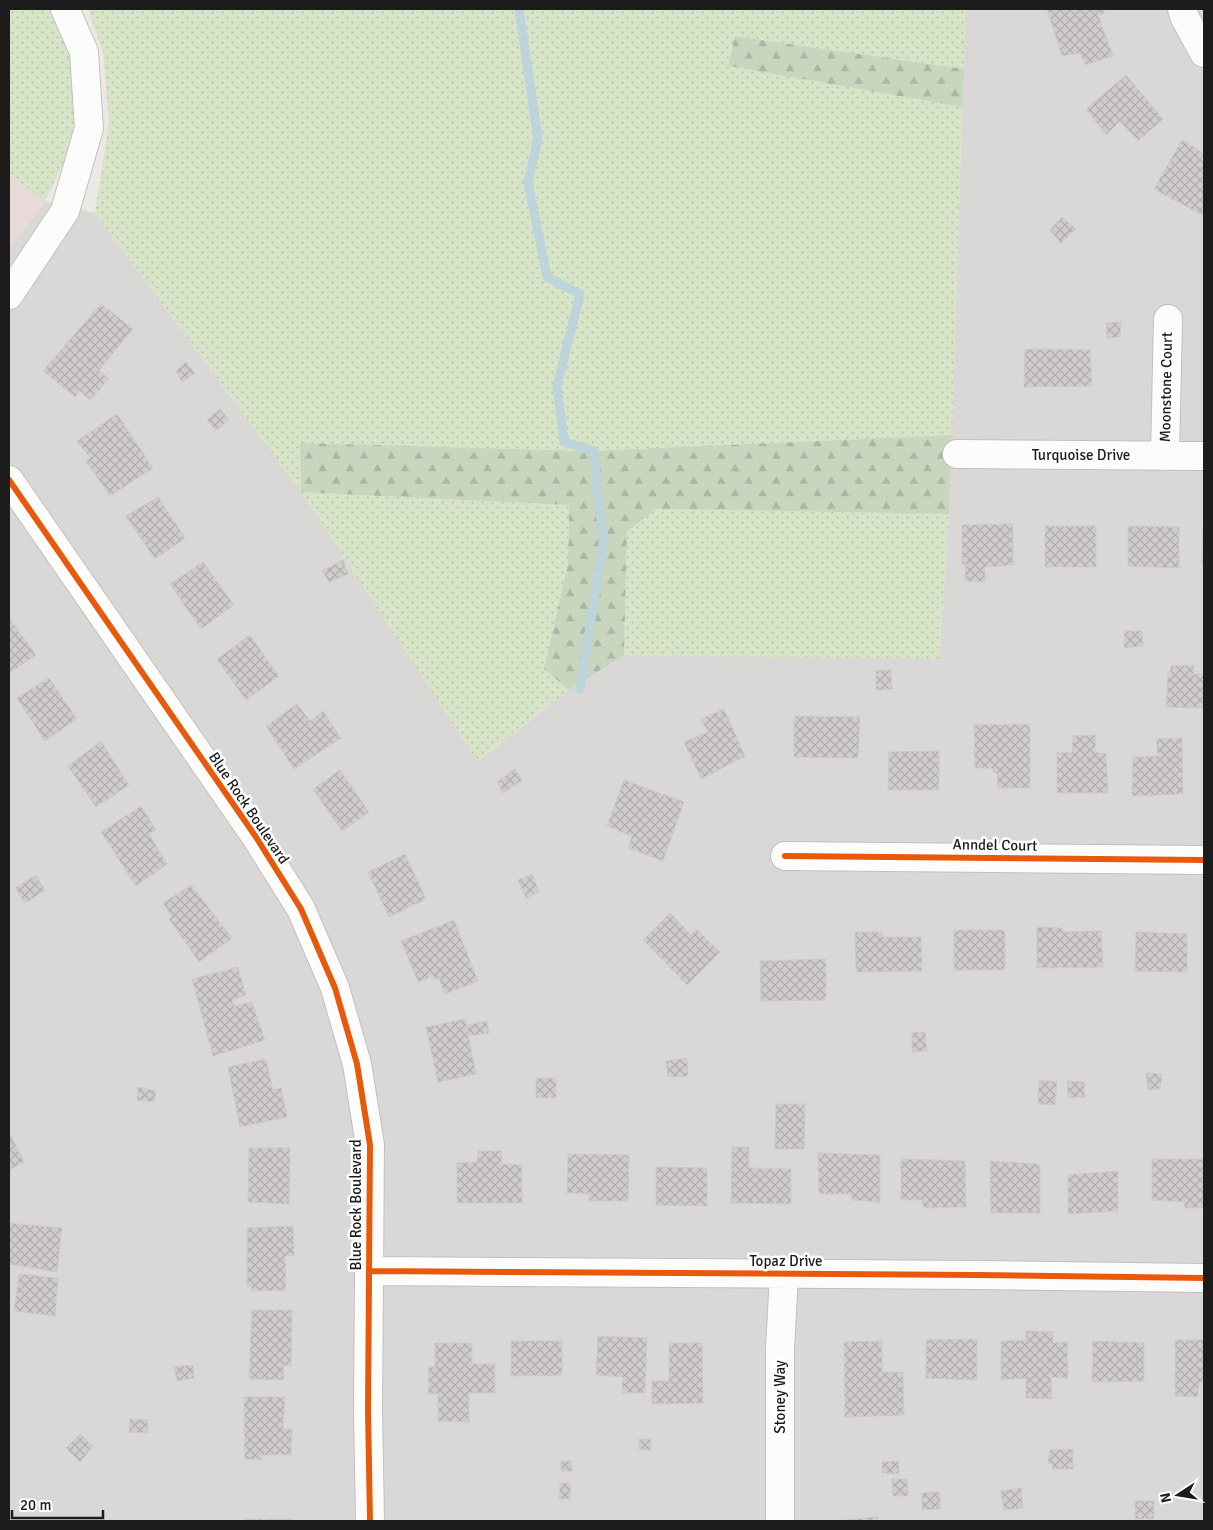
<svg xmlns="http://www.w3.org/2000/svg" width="1213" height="1530" viewBox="0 0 1213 1530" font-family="Signika,sans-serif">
<defs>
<pattern id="grass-dots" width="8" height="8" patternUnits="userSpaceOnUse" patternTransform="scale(1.25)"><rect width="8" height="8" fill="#d8e4c7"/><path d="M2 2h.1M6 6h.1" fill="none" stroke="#b9c3aa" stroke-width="1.8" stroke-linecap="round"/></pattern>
<pattern id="forest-firs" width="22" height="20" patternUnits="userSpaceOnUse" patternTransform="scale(1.25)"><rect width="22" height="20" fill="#c7d6bd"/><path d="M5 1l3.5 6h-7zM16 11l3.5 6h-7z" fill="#aab7a2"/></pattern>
<pattern id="building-cross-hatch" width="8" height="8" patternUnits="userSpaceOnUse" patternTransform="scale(1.25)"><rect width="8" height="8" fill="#cfcccb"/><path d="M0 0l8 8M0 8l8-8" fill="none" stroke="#b1afae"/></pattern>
</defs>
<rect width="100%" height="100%" fill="#ebe8e5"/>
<path fill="#dad8d7" d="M965 9H1204V1521H9V249L45 201 95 213 301 492 478 761 569 690 624 655 939 658 949 514 952 435Z"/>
<path fill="#e8dad8" d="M9 176 45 201 9 249Z"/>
<path fill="url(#grass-dots)" d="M9 9H50L72 53 79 98 73 143 45 201 9 176Z
M88 9H965L964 69 735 36 728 66 962 107 952 435 590 451 300 443 302 492 569 505 568 565 544 669 569 690 477 761 301 492 95 213 109 122 103 53Z
M656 509 949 514 939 659 624 655 627 532Z"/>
<path fill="url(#forest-firs)" d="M735 36 964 69 962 107 728 66Z
M952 435 949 514 656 509 627 532 624 655 569 690 544 669 568 565 569 505 301 492 300 443 590 451Z"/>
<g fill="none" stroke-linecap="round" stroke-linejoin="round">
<path stroke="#bcd4da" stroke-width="9" d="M519 9 538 139 528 182 547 277 580 294 557 386 564 442 594 451 598 500 604 538 580 689"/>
</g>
<path fill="url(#building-cross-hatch)" stroke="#cecac7" d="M1047 9H1103L1104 14 1098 15 1113 56 1085 65 1080 53 1062 56Z
M1126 75 1163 119 1138 141 1120 121 1106 135 1086 109Z
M1182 140 1204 154 1201 160 1204 162V211L1202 215 1154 189Z
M1062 217 1076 229 1061 243 1050 230Z
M101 304 133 329 99 370 109 379 90 400 79 390 75 397 43 371Z
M1121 322 1120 337 1107 338 1106 323Z
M1025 349 1090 350 1092 386 1024 387Z
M186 362 195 373 182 382 176 371Z
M220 409 229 420 216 431 207 420Z
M117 414 153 468 110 496 86 461 90 458 77 441Z
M158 497 185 538 155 559 126 516Z
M1013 524V565L985 567V582L965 581 966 564 962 565V525Z
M1045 526H1096V567H1045Z
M1128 526 1179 527V568L1128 566Z
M1203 527H1204V565H1202Z
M343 560 348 574 329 582 322 571Z
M203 562 234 605 201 629 170 584Z
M9 618 36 655 9 673Z
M1125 631H1142L1143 646 1124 648Z
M250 635 279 676 246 700 217 659Z
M1194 665 1193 674H1204V708L1166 707 1168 673 1170 672 1171 666Z
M891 670 892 689 876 690V671Z
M49 678 77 719 45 741 17 698Z
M297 704 310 721 323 711 341 738 294 769 266 726Z
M724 709 745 756 701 779 684 742 708 732 701 719Z
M794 716 860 717 858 758 794 757Z
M1030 724V788H998L997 773 993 772 992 768H975L974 725Z
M1096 735 1095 752 1106 754 1108 793H1057V752L1072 753 1073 736Z
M1182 738 1183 794 1132 796 1133 757 1158 756 1156 739Z
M101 741 129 785 96 807 68 766Z
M939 751V790H888L889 752Z
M515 769 522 780 503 793 497 782Z
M340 770 369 812 342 831 313 789Z
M624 780 684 802 663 861 628 848 632 836 607 826Z
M141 806 156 830 149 834 167 864 136 886 101 832Z
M405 854 426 899 389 917 368 872Z
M532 874 539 892 526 898 518 880Z
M36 875 45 890 25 903 15 888Z
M191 885 232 938 199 962 169 919 172 917 163 903Z
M670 913 691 935 696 929 720 952 687 985 643 940Z
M454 920 478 981 445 994 439 978 435 980 433 976 418 982 401 941Z
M1037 927 1062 928 1063 932 1101 931 1103 967 1037 968Z
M954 930H1005V970H954Z
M855 932H882L883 937H921L922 971 856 972Z
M1136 932 1187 934V972L1135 971Z
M826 959V1000L761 1001 760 961Z
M238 967 246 995 232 1000 234 1006 252 1002 265 1040 213 1056 192 979Z
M465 1019 476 1074 438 1082 426 1027Z
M487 1021 489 1033 469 1036 467 1025Z
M925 1032 927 1051 912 1052V1033Z
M687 1058 688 1076 668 1077 666 1061Z
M266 1059 273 1090 281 1088 287 1117 240 1127 228 1067Z
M1146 1073 1162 1074 1160 1089 1148 1090Z
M536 1078H556V1098H536Z
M1039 1081H1057L1055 1105 1038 1104Z
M1067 1081 1084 1082 1085 1097 1068 1098Z
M138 1087 156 1091 154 1102 137 1100Z
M776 1104H805L804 1149H775Z
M9 1132 24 1162 9 1170Z
M732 1147H749V1168L791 1169V1204L731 1203Z
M249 1148H290L289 1204 248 1202Z
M478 1151H502V1164L522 1165V1203H457V1163L477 1162Z
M818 1153 880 1155V1202L852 1200 850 1194H819Z
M568 1154 629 1155 628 1201H589L590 1194 567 1193Z
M901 1159 965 1161 966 1207 924 1208 922 1200H901Z
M1152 1159H1204V1208H1185L1184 1202 1152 1200Z
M990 1161 1040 1164V1213H991Z
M656 1167 707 1168V1206L656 1205Z
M1118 1171V1211L1068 1214V1175Z
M9 1223 62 1228 57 1272 9 1264Z
M293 1226 294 1256H285L286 1290 252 1291 251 1287 247 1285V1228Z
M19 1274 58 1278 55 1316 14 1311Z
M252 1310H292L291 1366 283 1365 284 1380 249 1379Z
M1026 1331 1053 1332V1343L1067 1342 1068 1378 1051 1377 1052 1399 1026 1398V1378L1001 1380V1341L1026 1340Z
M598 1336 647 1338 645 1393H622L623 1377 596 1375Z
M977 1339V1380L926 1378V1340Z
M1175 1340H1204V1382H1199L1198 1397 1175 1396Z
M511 1341H562V1375L511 1376Z
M882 1341V1372H903L904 1415 845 1417 844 1342Z
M1093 1341 1144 1343V1381L1092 1382Z
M435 1343H472V1364H495V1393H469V1422L438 1421V1394H428L429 1367H435Z
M669 1343H702L703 1403 652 1404V1381H669Z
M193 1365 194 1378 177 1381 174 1367Z
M244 1397H285L283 1429 292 1430 291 1455H261L262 1460 245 1459Z
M130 1419 147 1420 148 1433 129 1432Z
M80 1434 93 1446 80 1462 66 1448Z
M639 1439H651V1450L639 1449Z
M1073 1449V1469H1052L1053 1464 1048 1463 1050 1450Z
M561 1461H571L572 1471H561Z
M899 1461V1474L882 1473V1462Z
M892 1479H907L908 1496H893Z
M560 1483H571L570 1499H559Z
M1021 1488 1023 1508 1004 1510 1001 1491Z
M940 1492V1509L922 1510V1493Z
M1135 1501H1154V1519H1135Z
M878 1517V1521H843V1520Z
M243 1519H292V1521H243Z"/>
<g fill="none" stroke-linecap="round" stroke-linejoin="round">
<g stroke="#c2c0bf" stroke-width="30">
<path id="minor" d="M1182 9 1185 18 1204 53
M9 295 65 211 89 128 84 52 65 9
M957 454 1204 456
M1165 456 1168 319
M9 480 256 837 301 909 335 988 357 1064 370 1145 368 1410 370 1521
M785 856 1204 860
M369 1271 977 1275 1204 1278
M780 1521V1349L784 1274"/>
</g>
<use href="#minor" stroke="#fcfcfb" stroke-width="28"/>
<g stroke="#fff" stroke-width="9">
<path id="cycleway" d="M9 480 256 837 301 909 335 988 357 1064 370 1145 368 1410 370 1521
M785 856 1204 860
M369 1271 977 1275 1204 1278"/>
</g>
<use href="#cycleway" stroke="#e8590c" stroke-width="6"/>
</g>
<g text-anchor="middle" stroke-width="5" stroke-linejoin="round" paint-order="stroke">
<g font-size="15" fill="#1c1c1c" stroke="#fff">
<text transform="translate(1166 387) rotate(-89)" y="5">Moonstone Court</text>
<text x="1081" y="460">Turquoise Drive</text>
<text transform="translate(249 808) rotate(56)" y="5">Blue Rock Boulevard</text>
<text transform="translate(995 845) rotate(1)" y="5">Anndel Court</text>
<text transform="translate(356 1205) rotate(-90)" y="5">Blue Rock Boulevard</text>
<text x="786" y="1266">Topaz Drive</text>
<text transform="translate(780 1397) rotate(-90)" y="5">Stoney Way</text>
</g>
</g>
<rect width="1213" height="1530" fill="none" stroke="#1c1c1c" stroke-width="20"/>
<g transform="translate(1178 1495) rotate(258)" stroke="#ffffff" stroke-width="4" paint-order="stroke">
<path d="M0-4L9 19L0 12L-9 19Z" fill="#1c1c1c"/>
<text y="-8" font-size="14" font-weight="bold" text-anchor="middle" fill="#1c1c1c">N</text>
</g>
<path d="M12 1510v8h91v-8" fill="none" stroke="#1c1c1c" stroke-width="2.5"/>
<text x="20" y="1510" font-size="15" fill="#1c1c1c" stroke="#ffffff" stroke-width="4" paint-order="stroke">20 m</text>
</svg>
